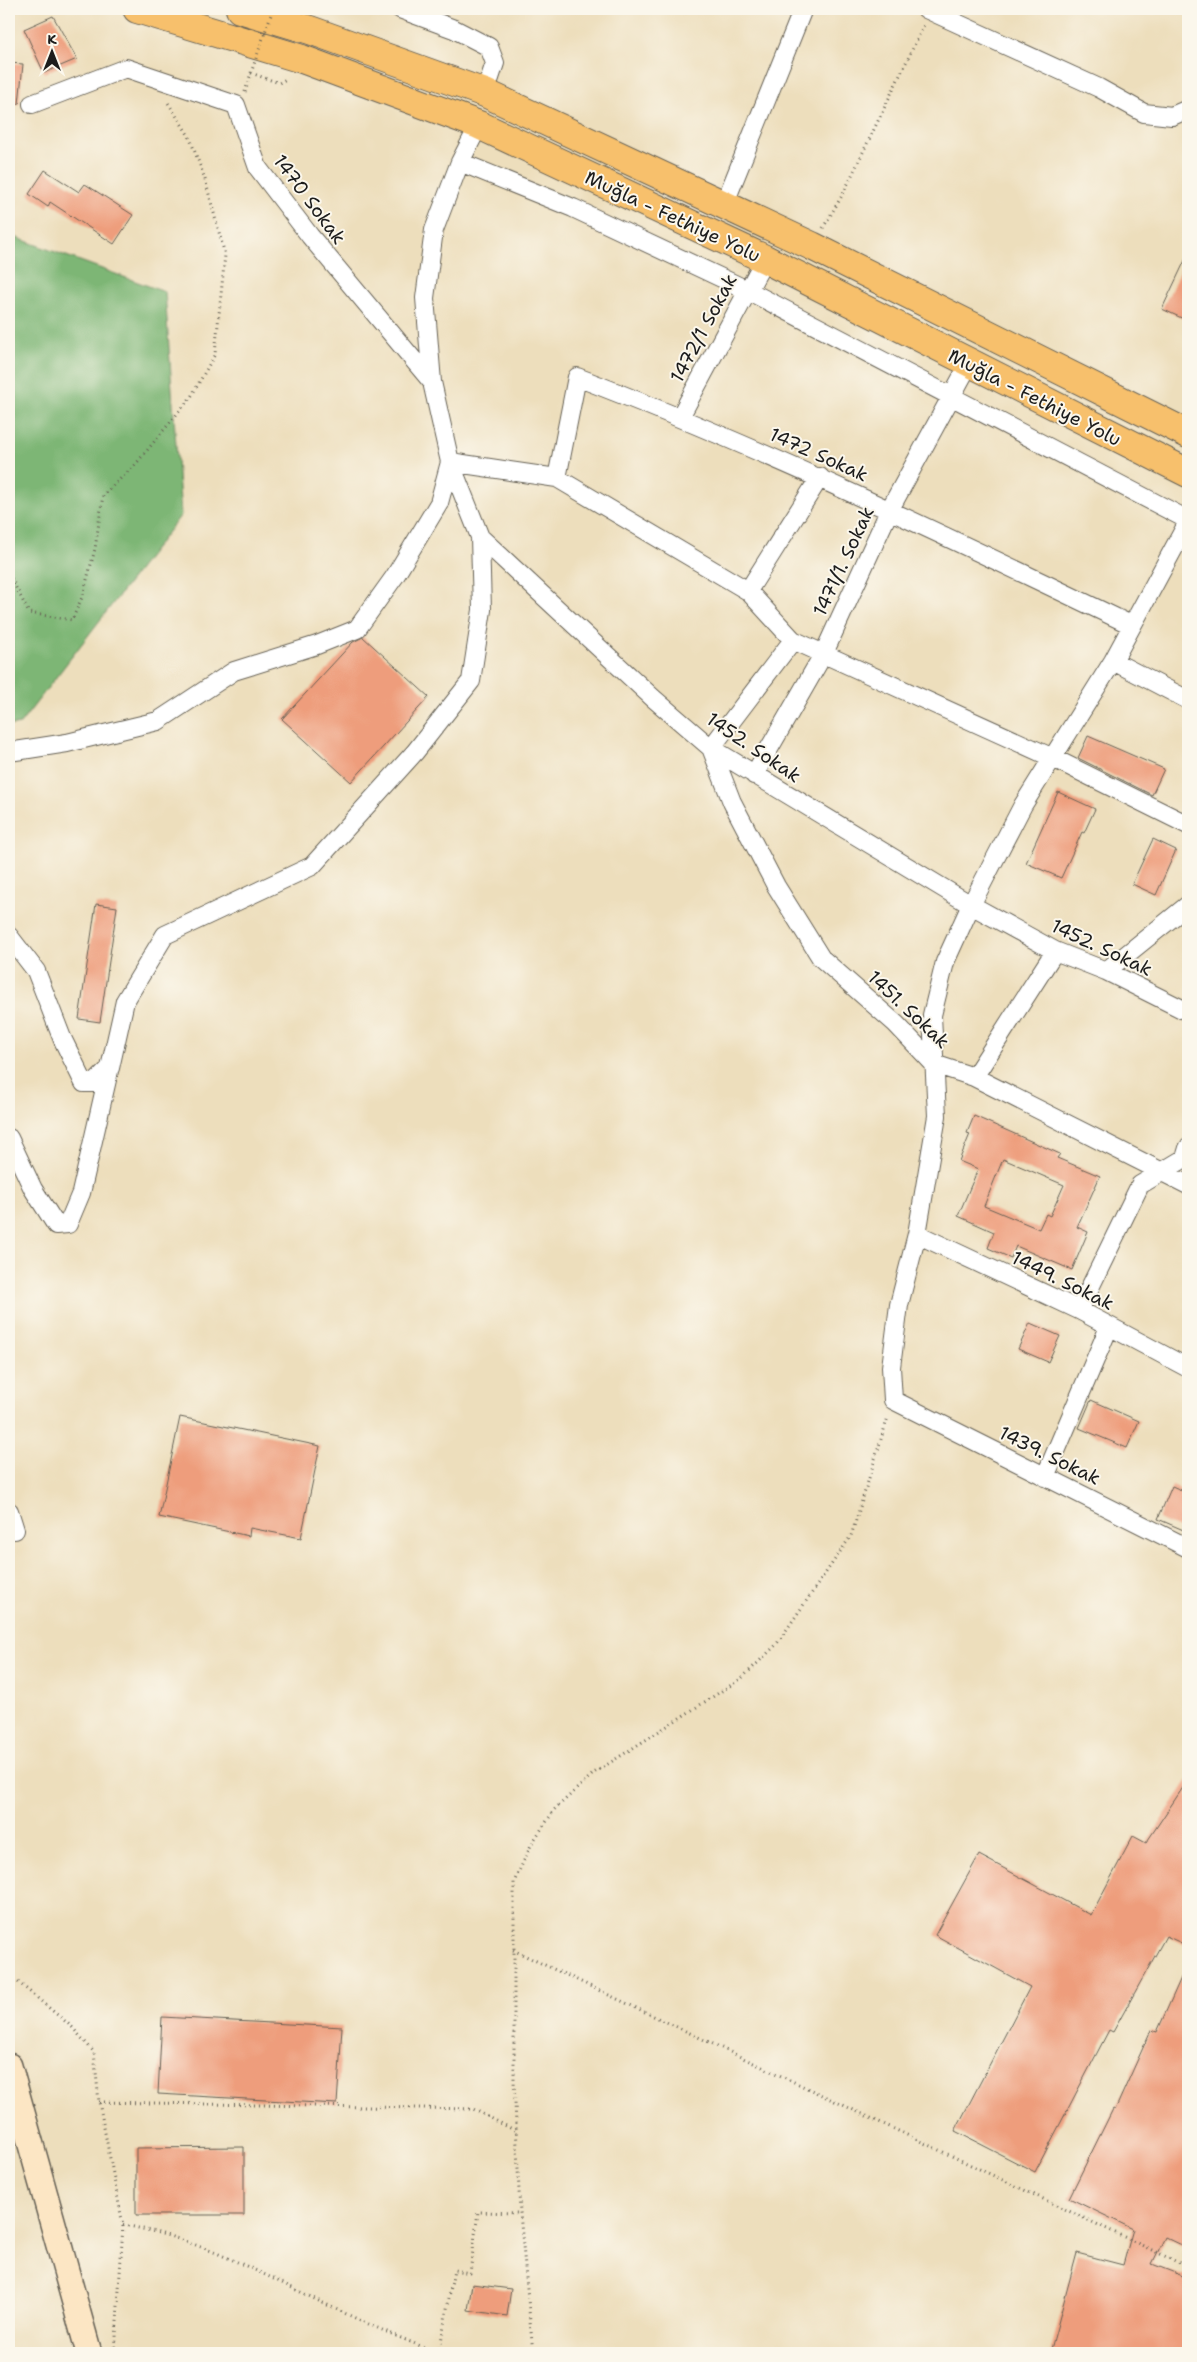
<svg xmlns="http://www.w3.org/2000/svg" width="1197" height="2362" viewBox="0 0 1197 2362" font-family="'Shantell Sans',sans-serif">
<rect width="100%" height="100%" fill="#fbf7ec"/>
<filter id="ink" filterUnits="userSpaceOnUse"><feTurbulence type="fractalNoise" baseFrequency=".02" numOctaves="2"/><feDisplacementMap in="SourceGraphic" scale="10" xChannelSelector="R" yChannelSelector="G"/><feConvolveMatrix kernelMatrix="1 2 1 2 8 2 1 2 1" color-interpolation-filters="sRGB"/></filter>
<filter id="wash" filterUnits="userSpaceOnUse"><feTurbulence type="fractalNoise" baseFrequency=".0096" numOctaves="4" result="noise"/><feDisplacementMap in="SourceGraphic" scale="20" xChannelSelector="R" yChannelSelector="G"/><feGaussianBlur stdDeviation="1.12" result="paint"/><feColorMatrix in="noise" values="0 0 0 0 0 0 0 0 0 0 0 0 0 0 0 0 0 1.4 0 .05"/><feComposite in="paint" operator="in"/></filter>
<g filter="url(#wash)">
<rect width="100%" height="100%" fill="#eddebc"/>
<path fill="#7db674" stroke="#4c6948" d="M9 235 165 292 181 515 20 724 9 726Z"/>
<g id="blocks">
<path fill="#ee9d7b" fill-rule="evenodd" d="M53 16 77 59 44 73 24 29Z
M9 63 23 64 19 104H9Z
M45 170 79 192 85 184 133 215 114 244 50 202 48 207 29 194Z
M1188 254V321L1162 309Z
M363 637 429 697 351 782 282 719 353 642Z
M1088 736 1164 769 1152 795 1078 758Z
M1058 792 1095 809 1084 833 1082 832 1061 878 1026 863Z
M1153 839 1176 850 1156 895 1132 884Z
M96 904 117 907 100 1022 79 1019Z
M974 1116 1060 1154 1057 1158 1100 1176 1077 1227 1088 1232 1072 1270 1016 1246 1011 1258 988 1248 994 1232 958 1216 978 1169 959 1161 970 1134 967 1133ZM1003 1159 1064 1185 1050 1216 1046 1214 1039 1229 984 1206Z
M1030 1323 1060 1336 1048 1362 1018 1349Z
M1091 1400 1139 1421 1127 1448 1079 1428Z
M180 1417 320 1446 301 1538 250 1528 249 1536 159 1517Z
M1172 1486 1188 1493V1532L1158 1519Z
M1188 1780V1946L1166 1936 1113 2032 1109 2030 1035 2172 955 2131 1030 1987 935 1935 979 1855 1091 1915 1133 1836 1146 1843Z
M1188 1962V2248L1165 2237 1152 2264 1188 2278V2353H1050L1077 2253 1123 2265 1133 2229 1069 2198 1113 2109 1115 2110 1151 2030 1157 2032Z
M162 2017 342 2027 337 2104 158 2094Z
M244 2147V2215H136V2148Z
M472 2284 511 2289 507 2316 468 2310Z"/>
</g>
</g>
<g filter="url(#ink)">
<use href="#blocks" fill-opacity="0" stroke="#656054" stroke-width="1"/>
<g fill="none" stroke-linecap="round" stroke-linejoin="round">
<g stroke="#656054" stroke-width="20">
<path id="minor" d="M400 9 454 29 489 47 495 63 485 93
M926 9 1099 88 1144 113 1172 116 1188 109
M32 104 126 68 236 105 258 168 310 236 432 382
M479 125 460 162 434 230 425 298 432 382 450 462 480 537 653 698 711 748 971 905 1055 951 1106 971 1188 1012
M460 162 573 208 747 290 1188 520
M724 205 803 9
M680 417 765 259
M557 478 577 377C767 450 948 537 1131 625
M1188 522 1113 661 1023 805 971 905 945 962 932 1015 937 1116 917 1234 899 1305 891 1367 893 1400 1188 1548
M748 591 820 477
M793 640 711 748 732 802 776 886 821 958 896 1024 934 1064 974 1077 1188 1185
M1113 661 1188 700
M9 752 67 743 158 721 234 671 317 645 357 629 395 576 439 503 450 462 557 478 748 591 793 640 1053 758 1188 825
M754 775 824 653 890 509 969 364
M9 936 36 971 62 1038 84 1083H95L110 1068 125 1001 165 935 312 866 415 752 471 681 482 610 480 537
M1106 971 1188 905
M974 1077 1055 951
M9 1138 33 1189 56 1225 68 1224 81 1193 109 1071
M917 1234 1079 1310 1188 1368
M1079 1310 1140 1185 1185 1158 1188 1148
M1045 1477 1109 1327
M9 1511 15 1530"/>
</g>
<g stroke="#656054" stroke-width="28">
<path id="secondary" d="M9 2066 89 2353"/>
</g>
<g stroke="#656054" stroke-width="30">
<path id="trunk" d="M137 9 302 59 479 125 765 259 1188 473
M240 9 310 30 485 93 812 246 1188 434"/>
</g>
<path stroke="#656054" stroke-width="3" stroke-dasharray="1 4" stroke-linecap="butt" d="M245 92 251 73 279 83 288 78
M823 228 843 194 924 25
M9 574 29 613 72 620 83 595 95 549 103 495 135 465 191 397 215 354 225 255 205 179 189 136 167 101
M513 1950 1188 2267
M9 1978 18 1982 72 2027 94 2052 99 2102 123 2225 115 2353
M99 2102 473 2109 516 2131
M123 2225C205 2239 278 2283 353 2317 381 2330 409 2341 437 2353
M439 2353 454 2270 470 2273 478 2212 520 2213
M533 2353 520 2213 514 2080V1882L532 1843 555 1809 594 1773 742 1678 776 1645 851 1536 888 1417"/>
<use href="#minor" stroke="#fff" stroke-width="18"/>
<use href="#secondary" stroke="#fce6c4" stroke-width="25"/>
<use href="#trunk" stroke="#f7c06c" stroke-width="28"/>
<path stroke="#656054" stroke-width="3" stroke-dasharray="1 4" stroke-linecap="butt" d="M251 73 273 9"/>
</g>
</g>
<g text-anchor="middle" stroke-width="4" stroke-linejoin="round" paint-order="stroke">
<g font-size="19" fill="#1c1c1c" stroke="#fbf7ec">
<text transform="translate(310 199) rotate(53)" y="7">1470 Sokak</text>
<text transform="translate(673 216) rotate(25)" y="7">Muğla - Fethiye Yolu</text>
<text transform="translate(703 328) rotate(-62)" y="7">1472/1 Sokak</text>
<text transform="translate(1035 397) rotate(27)" y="7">Muğla - Fethiye Yolu</text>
<text transform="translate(819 454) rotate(24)" y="7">1472 Sokak</text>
<text transform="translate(843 561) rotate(-65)" y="7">1471/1. Sokak</text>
<text transform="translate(754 747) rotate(34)" y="7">1452. Sokak</text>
<text transform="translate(1102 947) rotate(25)" y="7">1452. Sokak</text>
<text transform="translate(909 1009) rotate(43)" y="7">1451. Sokak</text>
<text transform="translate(1063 1280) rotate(26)" y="7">1449. Sokak</text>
<text transform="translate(1050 1455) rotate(26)" y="7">1439. Sokak</text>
</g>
</g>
<rect width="1197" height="2362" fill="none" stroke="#fbf7ec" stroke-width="30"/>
<g transform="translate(52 52)" stroke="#fbf7ec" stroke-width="4" paint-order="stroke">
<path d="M0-4L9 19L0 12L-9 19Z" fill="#1c1c1c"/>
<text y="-8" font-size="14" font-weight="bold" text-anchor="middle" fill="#1c1c1c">K</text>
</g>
</svg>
